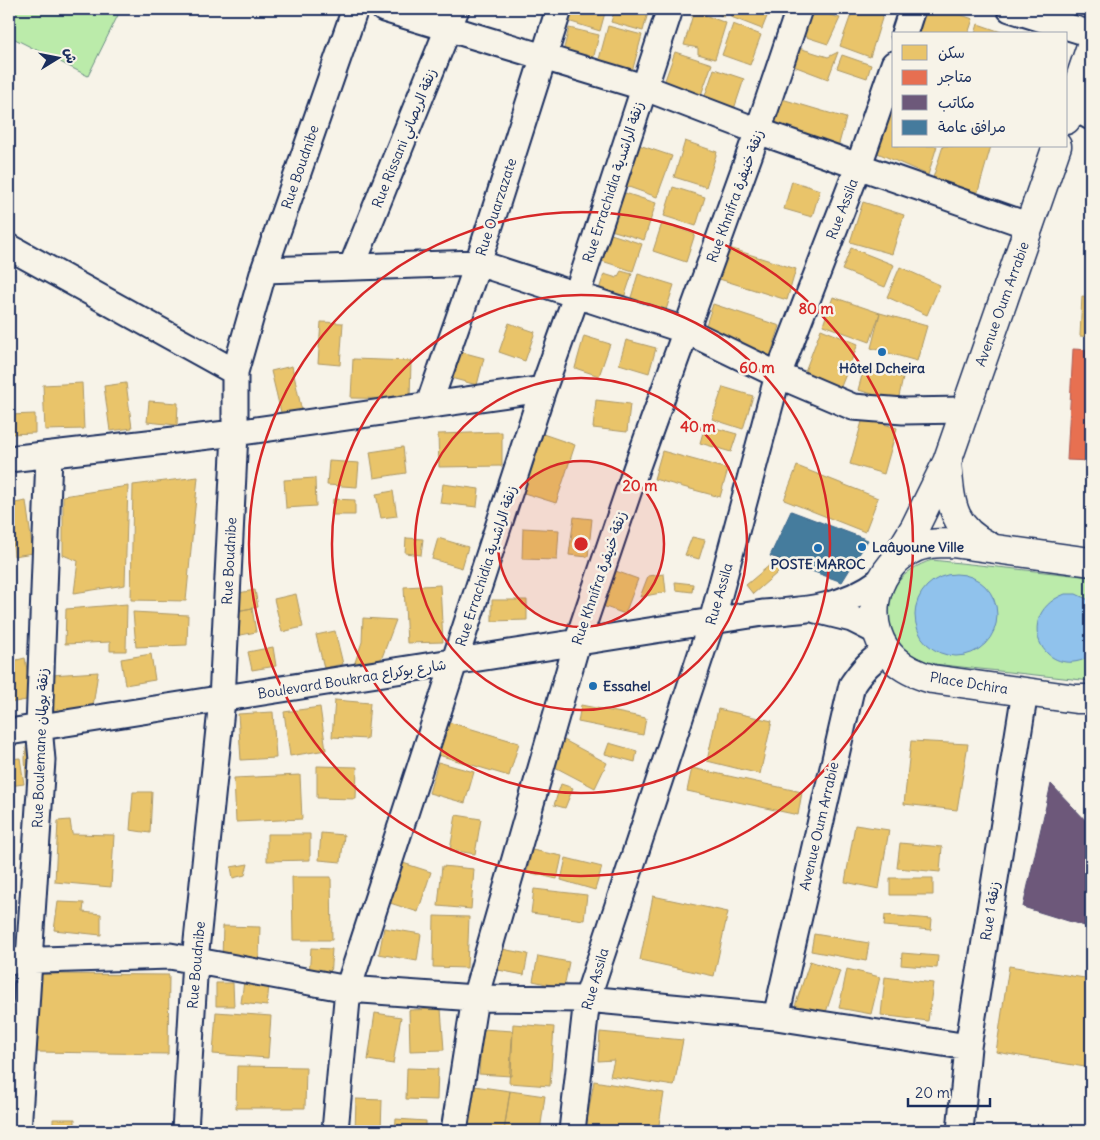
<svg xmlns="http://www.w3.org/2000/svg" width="1100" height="1140" viewBox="0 0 1100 1140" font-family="Delius,'Playpen Sans Arabic',sans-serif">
<rect width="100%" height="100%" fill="#f7f3e8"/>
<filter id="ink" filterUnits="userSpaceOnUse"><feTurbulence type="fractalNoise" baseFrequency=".02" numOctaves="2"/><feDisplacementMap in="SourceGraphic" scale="10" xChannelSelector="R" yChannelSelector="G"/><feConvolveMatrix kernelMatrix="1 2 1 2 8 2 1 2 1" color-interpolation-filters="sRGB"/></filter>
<g filter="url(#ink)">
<path fill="#bbebaa" stroke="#6b8d84" d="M9 9H121L88 76 9 36Z
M932 560 1091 577V681L934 664C873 647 871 579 932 560Z"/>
<path fill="#90c2ec" stroke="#6187b3" d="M915 615a41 41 0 1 1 82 0a41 41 0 1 1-82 0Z
M1065 594H1076L1091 601V656C1044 683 1011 615 1065 594Z"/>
<path fill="#e9c46a" stroke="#ab9766" d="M572 9H606L600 31 568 21Z
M615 9H649L643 31 611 22Z
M706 9H727L724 17Z
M734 9H770L762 29 731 17Z
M811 9 840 18 828 44 800 35Z
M853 9H874L884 12 870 57 840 46Z
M921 9H944L973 19 968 34H913Z
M694 11 726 23 715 59 698 54V48L684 45Z
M733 24 761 35 750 65 722 55Z
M978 24 1007 34H975Z
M608 26 642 35 632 72 598 63Z
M569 28 599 35 592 64 562 56Z
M799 48 828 57 838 52 828 79 791 65Z
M675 52 712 64 701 95 664 83Z
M842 55 871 65 867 78 837 68Z
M714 69 744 79 733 112 703 102Z
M894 87V146H937L928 175 873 151Z
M782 99 846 118 837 151 772 132Z
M685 141 717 152 706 187 674 177Z
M636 144 672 156 657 197 623 185Z
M943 146H991L977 195 933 178Z
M792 181 820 190 812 217 784 209Z
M673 187 705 197 696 226 664 216Z
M622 192 656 203 644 240 611 230Z
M863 202 904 215 892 254 850 242Z
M662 223 695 234 686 262 653 251Z
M611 234 642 244 633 271 602 261Z
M726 247 796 269 787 300 716 278Z
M851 248 894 265 885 287 842 270Z
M900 267 940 285 927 315 887 297Z
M621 271 632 274 621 307 596 299 604 274 617 278Z
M638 274 674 285 659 332 624 321Z
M1082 296 1091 297V337L1080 336Z
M833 297 880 313 870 342 823 325Z
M713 304 780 326 770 356 703 334Z
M880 313 927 326 917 361 871 348Z
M321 322 343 323 340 365 318 363Z
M509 323 535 332 525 361 499 352Z
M821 329 858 344 840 389 804 374Z
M584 336 610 344 599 376 575 368Z
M626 340 656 348 649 373 619 364Z
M454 350 484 358 477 385 447 377Z
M353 359 411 361 410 399 351 398Z
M292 366 303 416 283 421 271 371Z
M864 368 903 378 898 401 858 390Z
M82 383 84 429 45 430 43 385Z
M126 383 132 428 110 431 104 386Z
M723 387 753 396 743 429 712 419Z
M596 400 630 404 627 432 593 428Z
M149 401 178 403 177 425 147 422Z
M35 414V433L9 434V415Z
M863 418 897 428 884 474 850 464Z
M705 425 737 434 731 452 700 443Z
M502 432V466L439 467 438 434Z
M543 434 575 445 556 503 524 493Z
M403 447 406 473 374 478 370 452Z
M662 451 728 469 720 497 654 479Z
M329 461 359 463 357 487 327 485Z
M797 466 878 498 865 532 784 500Z
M198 477 186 601 131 600 133 485Z
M315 478 316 506 286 508 284 480Z
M443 484 479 489 477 507 440 503Z
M128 486 125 585 74 593 78 561 63 555V496Z
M393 491 397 516 381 518 376 494Z
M333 499 355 500V515H332Z
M26 501 33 553 14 556 9 504Z
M574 517 592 519 588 557 569 555Z
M523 528 559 530 557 560 522 559Z
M692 537 705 540 699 559 685 555Z
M406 538 423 539 421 555 405 553Z
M438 538 468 547 462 568 432 559Z
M777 559 784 567 753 594 746 585Z
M610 569 638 579 625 614 597 604Z
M664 574 666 592 640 597 648 576Z
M675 582 693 584 692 592 676 590Z
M440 585 443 642 407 643 404 587Z
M255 590 258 607 236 611 233 594Z
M296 594 303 627 282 632 274 599Z
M492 600H527V620L492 621Z
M127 604 126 651H110V642L65 644 66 609Z
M252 608 256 632 236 636 232 612Z
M133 612 188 615 187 645 136 647Z
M363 618 396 620 378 668 352 671 362 642Z
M335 631 343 664 324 668 316 635Z
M273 647 276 666 252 670 248 652Z
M151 654 155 680 125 685 121 659Z
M25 658 32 699 9 703V662Z
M98 672 92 713 48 715 51 675Z
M335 700 370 703 367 739 332 737Z
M581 705 646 718 643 735 578 722Z
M320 707 326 750 290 756 284 712Z
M718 709 772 721 760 774 707 761Z
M273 712 276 758 241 760 238 714Z
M445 721 519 743 509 776 435 754Z
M27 740 39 742 33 792 27 794 25 758Z
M564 740 607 763 595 788 551 765Z
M911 741 968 744 957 810 904 804Z
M609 743 637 751 635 762 605 754Z
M20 758 24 784 9 786V759Z
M438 762 474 772 465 803 429 793Z
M317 766 357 767 356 799 317 798Z
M692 768 802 792 798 815 687 791Z
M300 775 302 819 236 822 234 778Z
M561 784 573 788 565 808 554 805Z
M133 792H152L150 833 130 830Z
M456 815 481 819 475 854 450 850Z
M70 820 72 834 114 835 111 887 55 882 58 821Z
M855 825 889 830 879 889 845 882Z
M321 833 344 835 341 862 319 860Z
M267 834H310V860L267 861Z
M900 843 942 847 940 872 897 868Z
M532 850 562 856 557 879 527 872Z
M566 858 602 867 595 890 561 880Z
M403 863 431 872 418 912 390 903Z
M248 864 245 875 233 878 231 867Z
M442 866 474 869 471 909 438 906Z
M292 877H331L332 940H293Z
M890 878H933V895H890Z
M534 889 587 895 584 920 531 913Z
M653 896 728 912 714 976 640 960Z
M58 902 84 903 83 912 101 914V935L54 930Z
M885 915 932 919 931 930 884 926Z
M434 916 469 917 467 968 433 967Z
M223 926 260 927 259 958H222Z
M384 928 421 934 417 961 379 954Z
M814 934 869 943 866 961 811 951Z
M311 948 332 949 330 978 309 976Z
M502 949 528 954 524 975 498 970Z
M902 953 938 956 937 968 901 965Z
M538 956 569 962 564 988 533 981Z
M810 961 840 971 825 1015 795 1006Z
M1009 966 1091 979V1068L996 1052Z
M847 969 880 977 871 1014 839 1008Z
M38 974 169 975 168 1054 37 1052Z
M885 977 933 983 928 1021 881 1015Z
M244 981 269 985 267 1006 241 1003Z
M216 983H233L234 1006H216Z
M441 1009 444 1050 410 1051 409 1010Z
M216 1012 271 1016 268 1058 213 1054Z
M375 1013 401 1017 393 1064 368 1060Z
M513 1024 554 1027 550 1086 509 1083Z
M482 1029 513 1031 511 1076 479 1074Z
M600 1032 683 1040 674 1086 610 1076 614 1060 598 1061Z
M237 1066 306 1067 305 1108H236Z
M407 1068 438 1069 437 1100 406 1099Z
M594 1081 664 1093 658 1131H585Z
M474 1086 510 1091 504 1131H468Z
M510 1091 545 1096 540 1131H504Z
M356 1099 382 1100 381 1131H355Z
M53 1119H75V1131H53Z
M396 1119 426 1121V1131H395Z"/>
<path fill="#e76f51" stroke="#aa5c55" d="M1073 349 1091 350V461L1067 460Z"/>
<path fill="#6d597a" stroke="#544c72" d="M1051 784 1091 826V928L1023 907Z"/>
<path fill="#457b9d" stroke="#38648a" d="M791 511 868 540 842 582 770 556Z"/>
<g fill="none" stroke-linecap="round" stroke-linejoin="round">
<g stroke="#1b2f5e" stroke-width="29">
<path id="minor" d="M384 9 643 87 758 131 1030 226
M1010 9 1091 34
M904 34 912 9
M1071 106 1091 117
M9 247 235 372
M352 266 456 9
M264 270 478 263 687 331 778 375 853 407 903 411 964 410
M429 404 478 263 559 9
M9 459 235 433 543 389
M816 610 852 619 878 632
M9 732 763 613C809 610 843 608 881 580
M9 961 170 956 348 989 475 998 587 999 776 1017 968 1047
M776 1017 852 685C862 670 871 660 887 650
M18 1131 42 760 39 727 49 455
M185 1131 195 960 222 700 235 433V372L264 270 355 9
M335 1131 348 989 543 389 577 294 670 9
M454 1131 475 998 577 643 636 469 758 131 799 9
M572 1131 587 999 712 621 778 375 859 165 894 64
M960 1131 968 1047 1025 692"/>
</g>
<g stroke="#1b2f5e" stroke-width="31">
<path id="tertiary" d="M1066 120 1091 46
M947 462C951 502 950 527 989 546
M895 560 915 527 947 462 1057 146
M1091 562 952 543C938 543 923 543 911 550 871 570 861 630 895 660 905 670 918 675 932 679L1076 699H1091"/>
</g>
<use href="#minor" stroke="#f7f3e8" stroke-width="25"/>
<use href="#tertiary" stroke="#f7f3e8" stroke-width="28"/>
</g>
</g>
<circle cx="581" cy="544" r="83" fill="#d62828" fill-opacity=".12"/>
<g fill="none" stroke="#d62828" stroke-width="2.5">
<circle cx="581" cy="544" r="83"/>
<circle cx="581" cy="544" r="166"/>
<circle cx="581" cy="544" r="249"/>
<circle cx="581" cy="544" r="332"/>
</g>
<g fill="#1f6fb2" stroke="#f7f3e8" stroke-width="2">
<circle cx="882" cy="352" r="5"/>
<circle cx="862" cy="547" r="5"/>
<circle cx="818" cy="548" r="5"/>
<circle cx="593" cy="686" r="5"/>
</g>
<g text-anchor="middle" stroke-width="5" stroke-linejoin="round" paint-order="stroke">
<g font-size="14" fill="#1b2f5e" stroke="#f7f3e8">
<text transform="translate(404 138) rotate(-68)" y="5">Rue Rissani زنقة الريصاني</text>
<text transform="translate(300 167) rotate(-71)" y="5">Rue Boudnibe</text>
<text transform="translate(613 182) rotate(-72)" y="5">Rue Errachidia زنقة الراشدية</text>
<text transform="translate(735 196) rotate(-70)" y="5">Rue Khnifra زنقة خنيفرة</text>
<text transform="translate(496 207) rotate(-72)" y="5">Rue Ouarzazate</text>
<text transform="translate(842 209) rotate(-69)" y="5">Rue Assila</text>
<text transform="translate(1002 304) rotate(-70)" y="5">Avenue Oum Arrabie</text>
<text transform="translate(229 561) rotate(-87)" y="5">Rue Boudnibe</text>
<text transform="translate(486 566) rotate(-72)" y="5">Rue Errachidia زنقة الراشدية</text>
<text transform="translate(599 578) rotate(-71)" y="5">Rue Khnifra زنقة خنيفرة</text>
<text transform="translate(719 594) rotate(-74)" y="5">Rue Assila</text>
<text transform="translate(352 679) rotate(-9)" y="5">Boulevard Boukraa شارع بوكراع</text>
<text transform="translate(969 683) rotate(9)" y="5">Place Dchira</text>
<text transform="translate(40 748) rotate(-88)" y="5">Rue Boulemane زنقة بولمان</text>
<text transform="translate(819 826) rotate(-77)" y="5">Avenue Oum Arrabie</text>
<text transform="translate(990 911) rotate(-81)" y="5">Rue 1 زنقة</text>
<text transform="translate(196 965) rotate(-85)" y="5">Rue Boudnibe</text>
<text transform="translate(595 979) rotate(-74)" y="5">Rue Assila</text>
</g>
<g font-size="14" font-weight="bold" fill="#1b2f5e" stroke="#f7f3e8">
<text x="882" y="373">Hôtel Dcheira</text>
<text x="872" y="552" text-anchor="start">Laâyoune Ville</text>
<text x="818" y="569">POSTE MAROC</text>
<text x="603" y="691" text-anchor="start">Essahel</text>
</g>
</g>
<circle cx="581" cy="544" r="8" fill="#d62828" stroke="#f7f3e8" stroke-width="2.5"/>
<g font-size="15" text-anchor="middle" font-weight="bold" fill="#d62828" stroke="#f7f3e8" stroke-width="5" stroke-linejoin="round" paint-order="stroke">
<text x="816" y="314">80 m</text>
<text x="757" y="373">60 m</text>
<text x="698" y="432">40 m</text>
<text x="640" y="491">20 m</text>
</g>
<rect width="1100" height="1140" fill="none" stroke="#f7f3e8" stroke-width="30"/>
<rect x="15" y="15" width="1070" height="1110" fill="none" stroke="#1b2f5e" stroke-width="2" filter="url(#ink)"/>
<rect x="892" y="32" width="175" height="115" fill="#f7f3e8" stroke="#9fa5b1"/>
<rect x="902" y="45" width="25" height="15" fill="#e9c46a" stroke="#9fa5b1"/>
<text x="938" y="58" font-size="15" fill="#1b2f5e">سكن</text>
<rect x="902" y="70" width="25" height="15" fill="#e76f51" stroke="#9fa5b1"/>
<text x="938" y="82" font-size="15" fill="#1b2f5e">متاجر</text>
<rect x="902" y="95" width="25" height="15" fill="#6d597a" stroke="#9fa5b1"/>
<text x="938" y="108" font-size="15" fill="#1b2f5e">مكاتب</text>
<rect x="902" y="120" width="25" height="15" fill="#457b9d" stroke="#9fa5b1"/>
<text x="938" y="132" font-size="15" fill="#1b2f5e">مرافق عامة</text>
<g transform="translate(58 58) rotate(80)" stroke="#f7f3e8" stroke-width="4" paint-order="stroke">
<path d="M0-4L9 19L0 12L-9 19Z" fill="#1b2f5e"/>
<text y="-8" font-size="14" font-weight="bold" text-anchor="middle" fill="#1b2f5e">ش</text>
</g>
<path d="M908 1098v8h82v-8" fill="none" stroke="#1b2f5e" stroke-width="2.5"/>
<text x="915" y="1098" font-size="15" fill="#1b2f5e" stroke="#f7f3e8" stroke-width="4" paint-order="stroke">20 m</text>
</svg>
